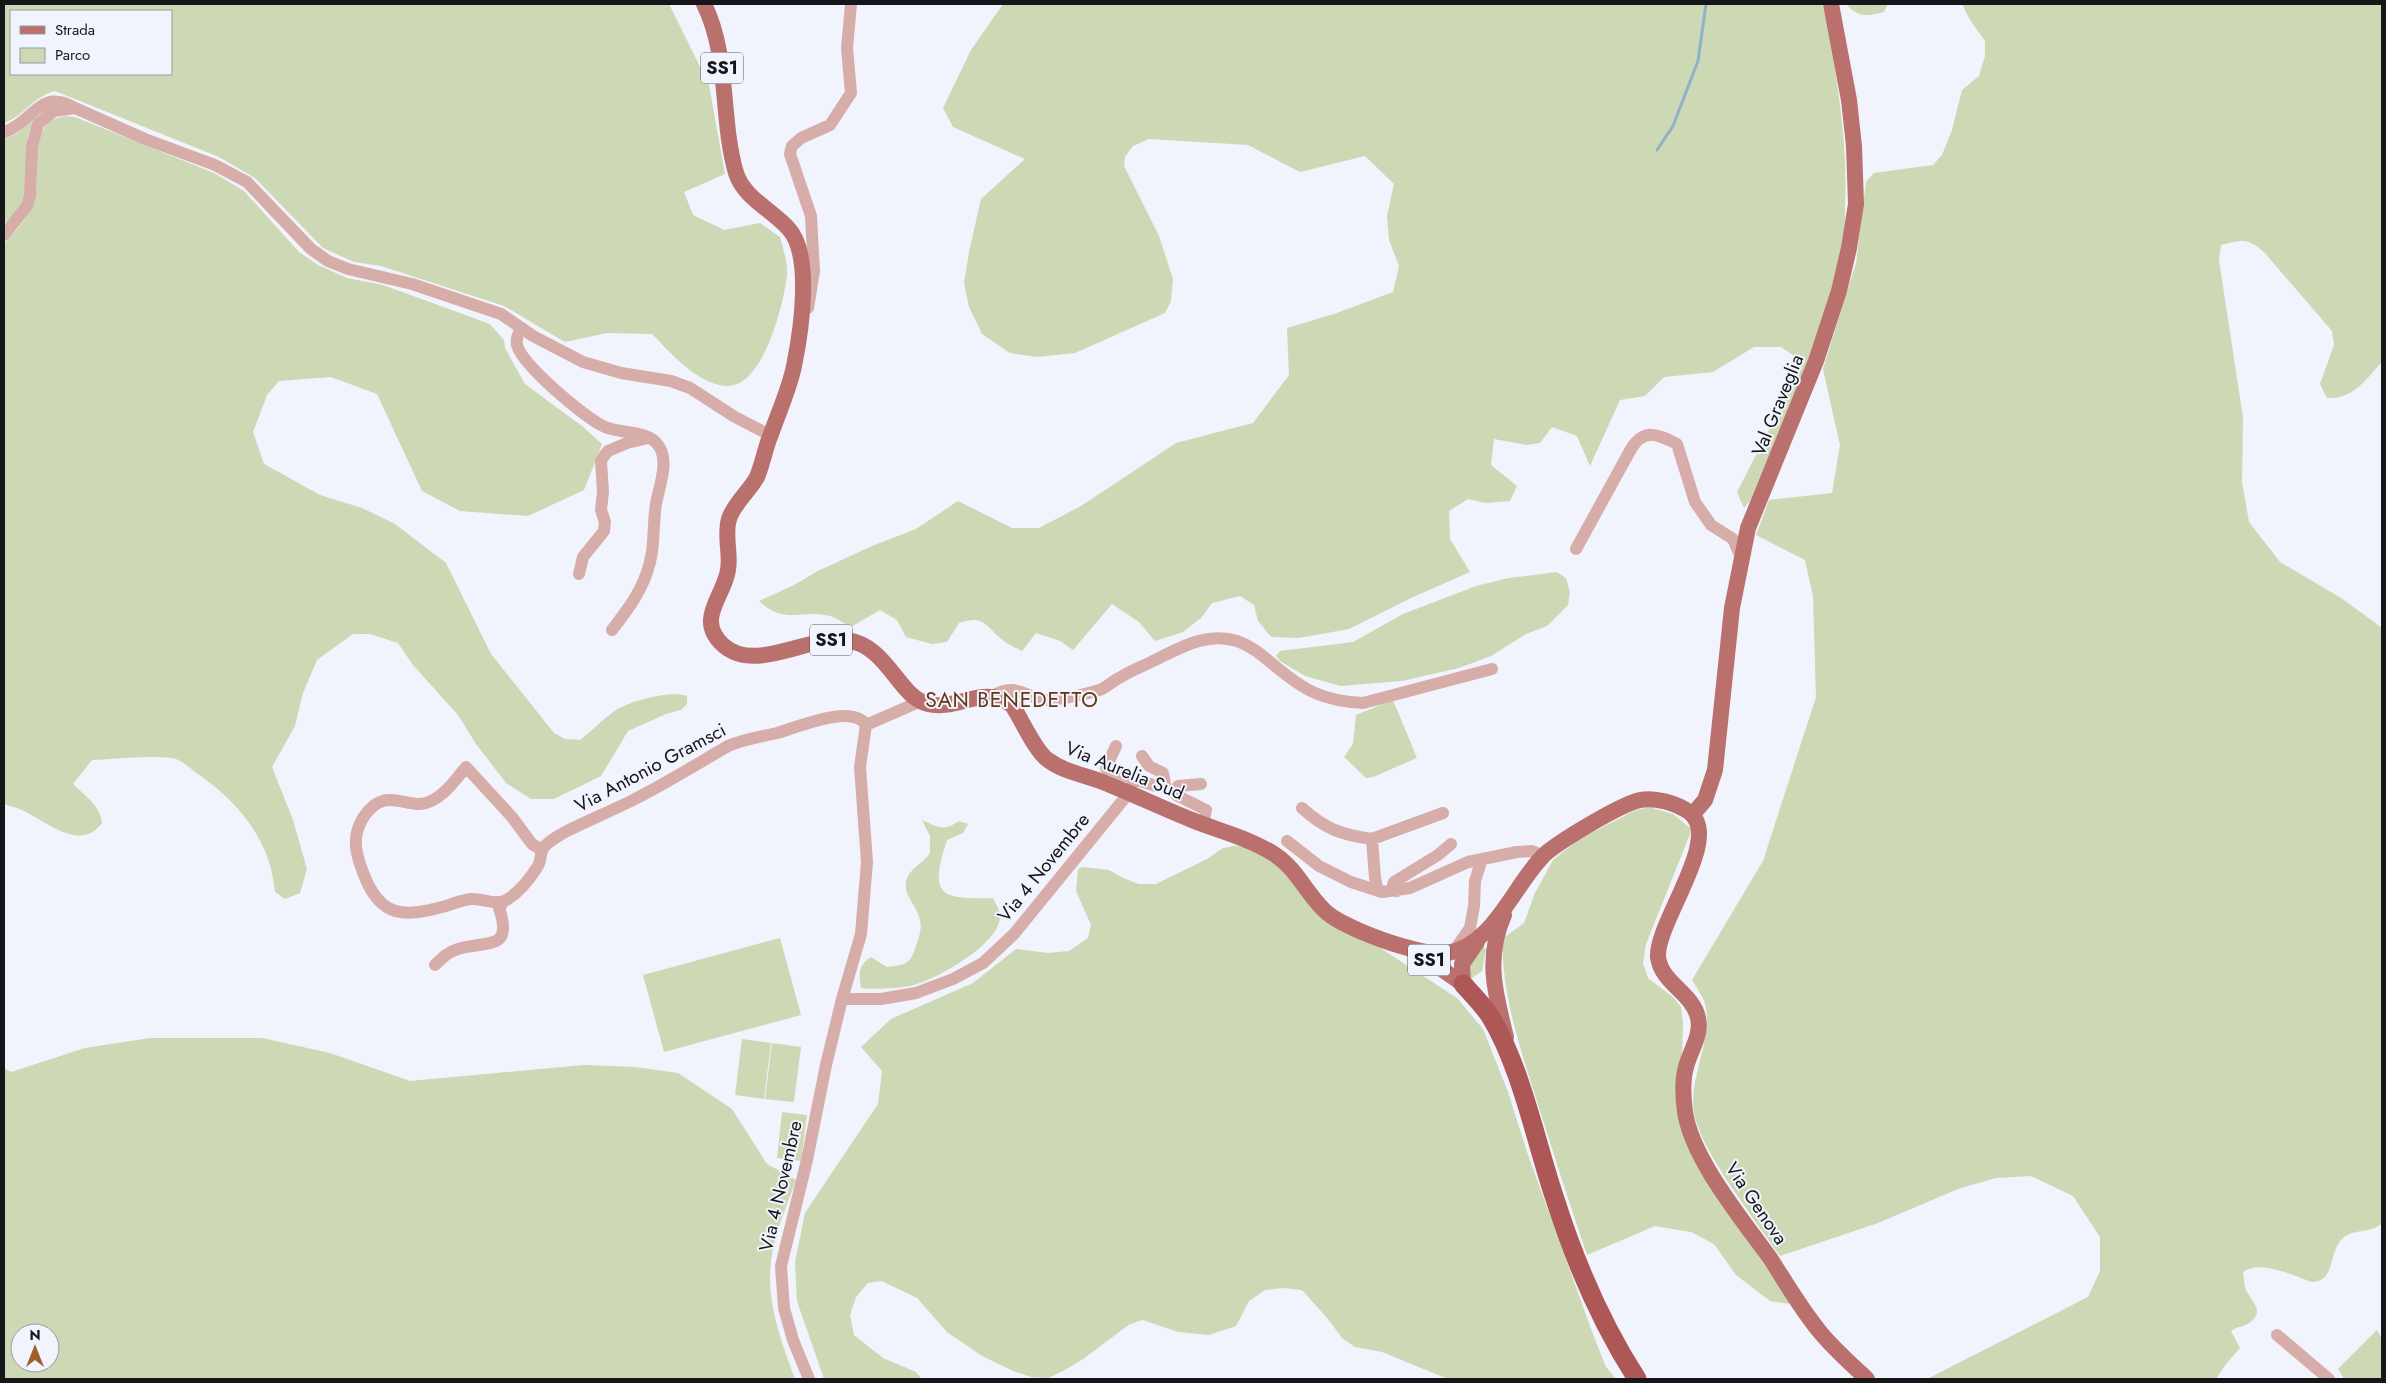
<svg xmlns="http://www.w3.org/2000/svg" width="2386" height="1383" viewBox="0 0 2386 1383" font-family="Jost,sans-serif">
<rect width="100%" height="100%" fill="#f1f3fd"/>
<path fill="#cdd8b4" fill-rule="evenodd" d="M4 4H669L709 85 725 174 684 192 693 215 724 230 760 223 780 237C783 248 788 263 787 275 784 303 763 390 725 386 695 382 672 354 652 334L607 333 565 342 504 306 381 266 354 262 323 248 255 178 219 157 55 91C34 96 24 116 4 123ZM11 11H171V74H11Z
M1003 4H1822L1827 20C1837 81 1848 143 1845 204 1845 214 1845 225 1844 235 1828 327 1786 413 1751 499L1744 508 1737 492 1778 412 1794 356 1781 347H1754L1713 372 1664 377 1645 396 1620 400 1590 466 1577 436 1552 427 1540 443 1527 445 1494 439 1491 465 1517 486 1510 501 1485 503 1468 499 1449 511 1450 539 1470 572 1411 598 1349 629 1299 638 1271 637 1258 621 1254 605 1240 596 1212 603 1201 618 1183 632 1155 641 1139 622 1112 604 1073 650 1060 641 1036 633 1022 651C1016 648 1009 645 1004 641 985 627 986 614 959 623L947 642 932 644 906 637 897 620 880 610 851 627C845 624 837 618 830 616 800 609 785 625 759 601L794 585 818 571 872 546 916 529 958 501 1012 528H1039L1081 506 1176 443 1253 423 1289 375 1287 328 1334 314 1393 292 1399 266 1389 240 1387 216 1394 184 1365 156 1300 172 1248 145 1149 139 1133 146 1125 157 1124 166 1159 236 1173 279 1171 301 1165 313 1075 353 1037 357 1010 353 982 334 969 307 964 283 969 252 981 199 1025 159 953 127 943 108 971 50Z
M1846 4H1888L1884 12C1868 16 1858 18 1846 4Z
M1962 4H2382V362C2365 380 2354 399 2327 398L2320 384 2334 345 2332 331 2264 252C2247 237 2242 240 2221 245L2219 260 2243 418 2242 482 2249 522 2280 562 2341 598 2381 627 2382 625V1223C2371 1234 2355 1228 2343 1238 2328 1251 2336 1282 2312 1282 2293 1276 2262 1259 2243 1272 2244 1278 2244 1287 2247 1292 2253 1303 2265 1312 2249 1323 2244 1327 2237 1326 2231 1331L2240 1348 2226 1364 2216 1379H1927L2088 1297 2100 1271V1237L2073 1196 2031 1176 1996 1178 1958 1189 1878 1223 1780 1256C1756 1220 1701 1152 1694 1113 1688 1077 1714 1039 1705 1004 1703 996 1696 987 1692 980L1763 861 1816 697 1813 596 1805 560 1756 535 1769 500 1832 493 1840 445 1823 369 1856 263 1866 182 1874 173 1933 165 1942 155 1952 130 1962 90 1979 76 1985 56V41L1970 20Z
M66 116 75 117 214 173 244 191 299 252 318 265 347 278 383 285 490 324 504 340 505 348 525 384 582 426 602 444 584 490 528 516 460 511 422 491 377 394 331 377 279 381 267 395 253 432 264 464 320 495 362 508 395 524 446 563 491 654 554 733 565 739 580 740C592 731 603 719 616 710 631 701 670 690 687 696V704L681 710 666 714 628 731 601 776 554 799H531L506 783 476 744 458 715 413 665 398 643 370 634H353L317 660 303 693 295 726 272 767 293 820 307 869 300 893 285 899 275 892C270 839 238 801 195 772 189 767 180 759 172 758 148 755 117 759 92 760L73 784C84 795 101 806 102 823 80 853 46 821 22 810 17 808 10 806 4 804V244C13 234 30 215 34 203 43 174 23 122 66 116Z
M35 119C17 147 34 186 20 207 16 213 9 219 4 224V138C16 137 25 127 35 119Z
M1557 572 1566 578 1570 592 1568 605 1547 626 1526 634 1491 656 1459 668 1402 681 1341 686 1305 676 1280 661 1276 656 1280 651 1353 642 1403 614 1476 586 1509 578Z
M1393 700 1417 758 1373 777 1366 778 1344 757 1353 744 1356 715Z
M1649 807 1673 814 1690 828V834L1646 944 1643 963 1648 978 1674 998 1681 1007 1683 1024 1680 1127 1687 1146 1790 1304 1770 1301 1736 1275 1714 1244 1691 1232 1655 1226 1587 1255C1569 1202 1552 1149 1535 1095 1518 1041 1503 997 1502 939L1524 923 1535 893 1553 860 1578 840 1634 811Z
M922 820C938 827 943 832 959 821L968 824 963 833 947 840C929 895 939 900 993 898 995 903 1000 910 1000 915 1002 943 937 979 914 985 905 988 870 990 861 988 859 975 858 965 871 957L887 967C911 965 911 961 918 940 921 931 922 924 918 914 914 903 904 895 906 882 909 868 923 864 930 853V836Z
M1240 845 1275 862 1319 915 1342 932 1368 940 1457 998 1483 1029 1508 1092 1527 1152 1594 1337 1606 1367 1616 1379H1448L1382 1352 1355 1347 1342 1338 1328 1319 1302 1290 1283 1288 1265 1290 1249 1301 1236 1326 1209 1335 1178 1332 1143 1320 1130 1324 1083 1359 1063 1371 1048 1378 1031 1377 1013 1371 982 1356 947 1332 917 1298 882 1281 868 1283 856 1297 850 1315 854 1335 883 1358 916 1372 922 1379H824L797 1301 795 1262 805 1213 878 1104 882 1071 861 1047 891 1019 973 983 1016 949 1048 953 1069 951 1088 938 1091 925 1076 891 1078 869 1082 867 1109 870 1123 878 1139 884H1156L1207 859 1223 848Z
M780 938 801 1015 664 1052 643 975Z
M1481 945 1486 949 1482 971 1469 980 1466 967Z
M150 1038H262L330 1053 410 1081 584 1065 635 1067 678 1073 732 1109 767 1164 796 1180C788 1202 778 1226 773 1249 763 1294 780 1338 795 1379H4V1068L11 1072 85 1048ZM20 1333H50V1363H20Z
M742 1039 771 1043 764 1099 735 1095Z
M772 1043 801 1047 794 1102 765 1099Z
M782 1112 807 1115 801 1161 777 1158Z
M2377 1330 2382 1339V1379H2344L2338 1369Z"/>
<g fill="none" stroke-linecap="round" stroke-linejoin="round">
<path stroke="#8fb1ca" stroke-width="3" d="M1657 150 1673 126 1698 61 1706 4"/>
<path stroke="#d7adaa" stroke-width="12" d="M4 132C33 123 39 88 73 107
M4 235 27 206 30 196 32 146 38 124 54 111 75 108 145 139 215 165 247 182 311 249 328 261 348 269 412 284 501 314 533 336 583 362 621 373 671 381 690 388 735 417 770 435
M808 308 814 271 811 216 790 154 792 146 801 138 830 125 851 93 847 48 851 4
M522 328C518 333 516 339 517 345 522 365 586 419 605 427 622 434 647 430 658 445 670 460 659 487 656 504 652 528 656 550 646 575 639 595 625 613 612 630
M1576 549 1631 449C1644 428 1657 434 1677 444L1695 502 1711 525 1733 539 1741 557
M579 574 583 557 604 531 605 522 601 510 603 492 601 461 604 456 608 451 627 443 648 438
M993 696C1017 680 1028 701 1050 700 1060 700 1092 693 1102 689 1108 686 1114 680 1121 677 1130 671 1141 667 1151 662 1178 649 1206 631 1237 641 1252 646 1263 656 1275 666 1305 691 1323 701 1363 703L1492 669
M866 725 921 701
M1134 779 1156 786 1165 784 1163 773 1149 766 1142 756
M1201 784 1178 786 1175 792 1176 795 1206 810 1203 824
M1302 808C1325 829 1342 835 1372 839L1375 878 1378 891
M1372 839 1443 813
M1287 841 1319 866 1351 882 1382 892 1410 888 1468 862 1517 852 1532 851 1544 856
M542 850 532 844 512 817 466 767C456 779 446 794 431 801 408 813 386 782 363 818 351 837 356 855 364 875 381 919 405 917 446 906 454 903 463 900 471 899 484 898 496 907 508 899 519 892 531 877 538 866 541 861 540 856 542 851 544 844 558 836 565 832 587 821 611 811 633 800 665 784 697 764 728 746 744 739 760 737 777 733 796 728 852 703 866 725
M1397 891 1393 885 1394 882 1438 855 1451 844
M1454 951 1470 928 1474 906 1475 881 1482 859
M435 965C442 958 448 952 458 949 486 940 514 952 499 908L504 901
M842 999H881L916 993 953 979 983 963 1014 934 1128 794 1134 779 1106 768 1116 746
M2277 1335 2329 1379
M809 1379 793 1340 784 1308 781 1266 807 1160 826 1065 842 999 861 934 867 862 860 767 866 725"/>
<path stroke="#ba706c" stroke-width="16" d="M704 4C730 57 720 118 736 173 744 198 772 210 788 228 813 254 801 332 794 366 789 390 779 411 771 434 765 448 763 463 757 477 749 492 734 503 729 519 724 536 731 553 728 570 724 597 695 619 723 645 755 674 809 635 846 640 888 645 898 697 928 704 958 711 983 684 1012 705 1022 720 1035 751 1048 760 1064 772 1085 775 1103 782 1133 794 1162 808 1192 820 1219 831 1249 838 1274 854 1296 868 1305 891 1323 909 1340 928 1421 957 1447 953 1494 945 1513 886 1544 855 1558 842 1621 804 1640 800 1655 797 1676 803 1689 812 1724 837 1656 922 1658 957 1661 983 1693 993 1698 1018 1702 1035 1690 1051 1686 1067 1682 1081 1683 1097 1685 1112 1692 1159 1742 1219 1770 1258 1786 1283 1801 1309 1820 1332 1834 1349 1851 1364 1867 1379
M1693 814 1705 800 1715 770 1732 608 1748 528 1816 361 1839 291 1849 248 1856 204 1854 146 1849 100 1831 4
M1504 915C1485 958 1495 993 1506 1037
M1417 954 1433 963 1463 984
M1463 984 1462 964 1477 942"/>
<path stroke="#ad5856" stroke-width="19" d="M1463 984C1473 995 1483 1005 1490 1016 1521 1066 1536 1143 1555 1199 1575 1262 1601 1323 1637 1379"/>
</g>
<g text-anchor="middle" stroke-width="4" stroke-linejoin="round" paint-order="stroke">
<g fill="#f1f3fd" stroke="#57585e" stroke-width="1">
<rect x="701" y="52.5" width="42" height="31" rx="4"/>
<rect x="810" y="624.5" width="42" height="31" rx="4"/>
<rect x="1408" y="944.5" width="42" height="31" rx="4"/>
</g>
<g font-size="18" font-weight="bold" fill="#15161a">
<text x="722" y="74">SS1</text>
<text x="831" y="646">SS1</text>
<text x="1429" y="966">SS1</text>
</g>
<g font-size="19" fill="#15161a" stroke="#f1f3fd">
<text transform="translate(1777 405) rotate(-68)" y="7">Val Graveglia</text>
<text transform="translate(650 767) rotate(-28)" y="7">Via Antonio Gramsci</text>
<text transform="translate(1125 770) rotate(22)" y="7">Via Aurelia Sud</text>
<text transform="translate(1043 867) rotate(-51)" y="7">Via 4 Novembre</text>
<text transform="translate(780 1186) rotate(-77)" y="7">Via 4 Novembre</text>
<text transform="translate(1757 1203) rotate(56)" y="7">Via Genova</text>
</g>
<g font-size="21" letter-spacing="1" fill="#653815" stroke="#f1f3fd">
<text x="1012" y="707">SAN BENEDETTO</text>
</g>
</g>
<rect width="2386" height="1383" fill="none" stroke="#15161a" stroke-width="10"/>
<rect x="10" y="10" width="162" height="65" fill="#f1f3fd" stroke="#999ba2"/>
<rect x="20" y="26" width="25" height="8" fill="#ba706c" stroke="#999ba2"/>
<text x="55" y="35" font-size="15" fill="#15161a">Strada</text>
<rect x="20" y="48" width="25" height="15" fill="#cdd8b4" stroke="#999ba2"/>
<text x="55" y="60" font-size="15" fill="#15161a">Parco</text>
<g transform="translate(35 1348)"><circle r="24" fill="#f1f3fd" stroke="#999ba2"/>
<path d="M0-4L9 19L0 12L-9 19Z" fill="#a15f2c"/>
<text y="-8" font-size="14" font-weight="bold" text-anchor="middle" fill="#15161a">N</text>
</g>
</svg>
